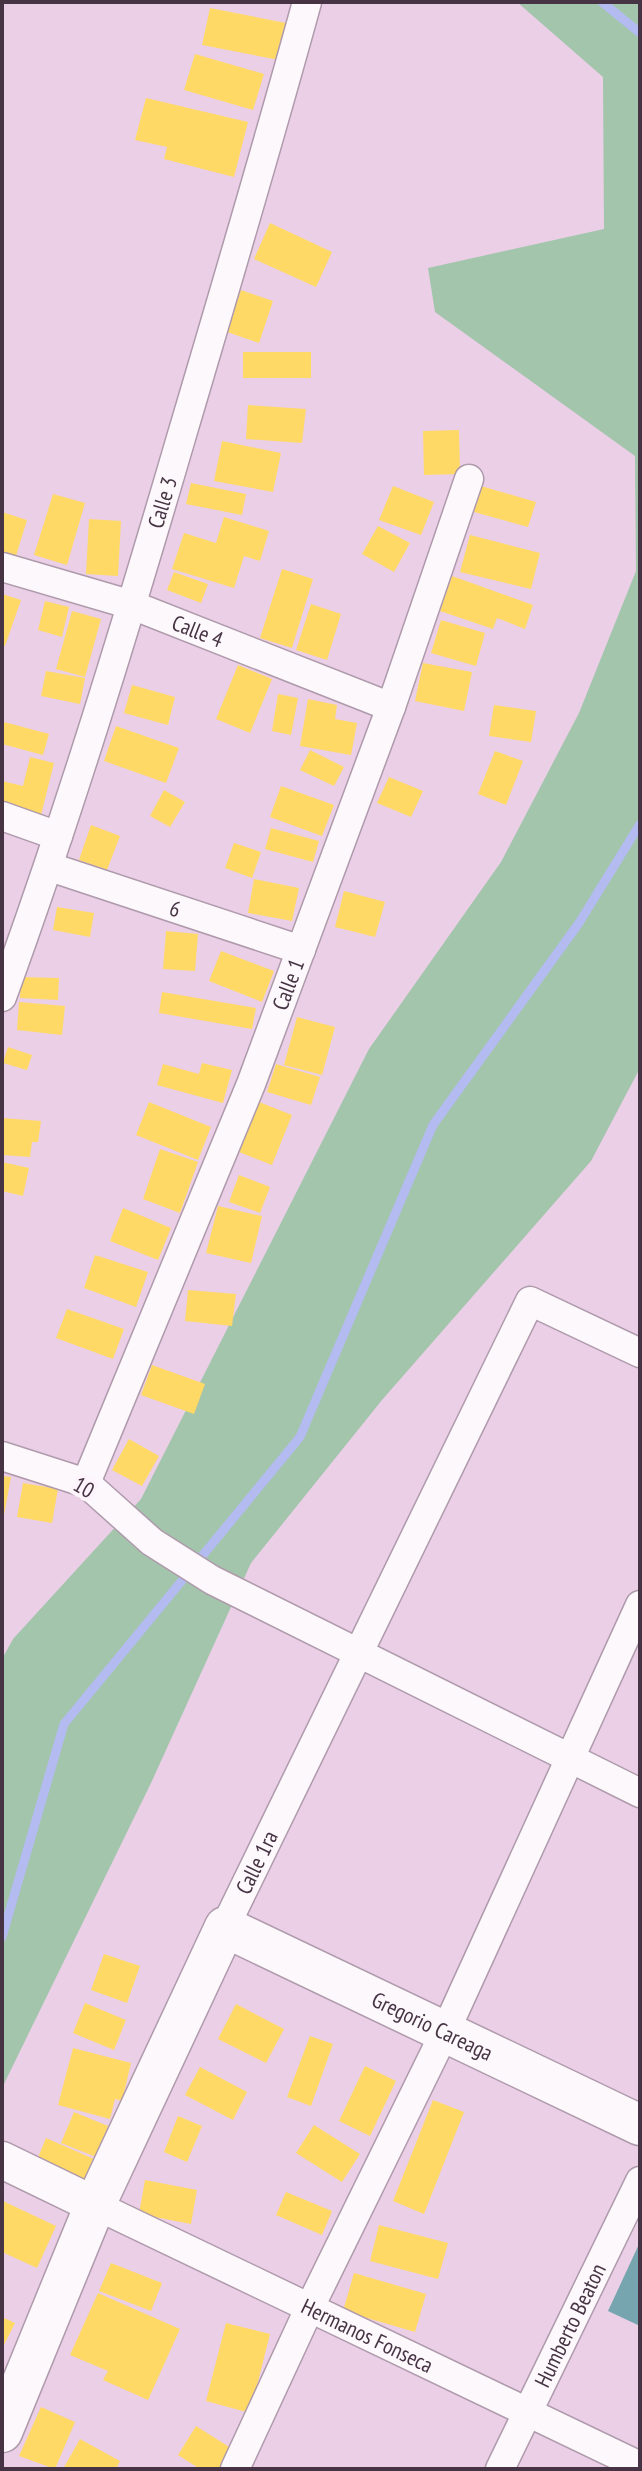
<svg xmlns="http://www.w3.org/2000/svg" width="642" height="2471" viewBox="0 0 642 2471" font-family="'PT Sans Narrow',sans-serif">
<rect width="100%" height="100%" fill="#eacfe6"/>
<path fill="#a2c5ac" d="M517 2H640V1068L591 1161 382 1400 251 1563 151 1783 2 2088V1659L13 1639 141 1499 369 1049 501 862 579 713 636 571 635 456 435 312 428 268 604 229 603 77Z"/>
<path fill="#ffd966" d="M210 8 286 23 279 60 202 45Z
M195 54 264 74 253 110 184 90Z
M146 98 248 122 234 177 164 159 167 147 135 140Z
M270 223 332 252 316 287 254 259Z
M241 290 273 301 259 343 227 332Z
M243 352H311V378H243Z
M248 405 306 409 302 443 246 439Z
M459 430 460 474 424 475 423 431Z
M222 441 281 453 273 492 214 481Z
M191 483 246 494 242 515 186 504Z
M393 486 434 502 421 535 379 520Z
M481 486 536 502 528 527 474 512Z
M53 494 85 503 67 565 34 555Z
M2 512 27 520 15 559 2 555Z
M224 517 269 531 260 561 244 556 234 588 172 569 184 533 216 543Z
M89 519 121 521 118 576 86 574Z
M378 526 410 543 394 572 362 554Z
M470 535 540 553 531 589 460 572Z
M282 569 313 579 292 648 260 638Z
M174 572 208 584 201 603 167 590Z
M452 576 533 605 525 629 497 618 493 629 440 611Z
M2 594 21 600 5 646 2 645Z
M45 601 69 607 62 637 38 630Z
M311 604 341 614 327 660 296 650Z
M72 611 101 619 85 677 56 669Z
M441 620 485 633 476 666 431 653Z
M423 663 472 672 464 711 415 701Z
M238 665 272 679 250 733 216 719Z
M46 671 85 678 80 704 41 696Z
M132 685 175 697 168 725 124 713Z
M278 694 298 698 291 735 272 731Z
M308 699 337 705 335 719 357 723 351 755 300 746Z
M494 705 536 711 531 742 489 736Z
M4 722 49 734 43 755 2 744Z
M116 726 179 748 166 783 104 761Z
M310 750 344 767 334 786 300 770Z
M495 751 523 761 506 805 478 794Z
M30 757 54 763 41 815 2 805V781L23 786Z
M389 777 423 791 411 817 377 803Z
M281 786 334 805 322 836 270 817Z
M164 790 185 802 170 827 150 816Z
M91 825 120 836 107 870 79 860Z
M271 828 319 841 313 862 265 849Z
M234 843 261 852 252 878 225 868Z
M254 879 299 888 292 921 248 913Z
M344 891 385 902 375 937 335 927Z
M57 907 94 913 90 937 53 930Z
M166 931 198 934 195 971 163 969Z
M221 951 274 971 262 1002 209 981Z
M21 977 59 978 58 1000 20 998Z
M162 992 256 1008 252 1029 159 1013Z
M19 1002 65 1006 62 1035 17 1030Z
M297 1017 335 1027 322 1075 284 1065Z
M8 1047 32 1055 27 1070 3 1063Z
M202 1063 232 1070 223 1103 157 1085 163 1064 199 1074Z
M276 1064 320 1077 311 1105 267 1092Z
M149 1102 211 1127 198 1160 136 1135Z
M259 1102 292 1115 272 1165 239 1152Z
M2 1118 41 1121 38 1142H32L30 1157 2 1155Z
M160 1149 198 1162 180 1213 143 1199Z
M2 1162 29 1168 23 1196 2 1191Z
M239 1175 270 1187 260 1213 229 1202Z
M218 1206 262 1216 251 1263 206 1253Z
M123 1208 171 1228 158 1260 110 1241Z
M95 1255 148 1272 136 1307 84 1288Z
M188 1290 236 1294 232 1326 185 1321Z
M67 1309 124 1329 113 1359 56 1338Z
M152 1365 205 1384 194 1414 141 1395Z
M129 1439 159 1456 142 1486 112 1470Z
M2 1476 11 1477 4 1515H2Z
M23 1483 58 1489 52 1523 17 1517Z
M104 1954 140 1966 127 2003 91 1990Z
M85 2003 126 2020 114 2050 73 2033Z
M236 2004 284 2029 266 2063 218 2039Z
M310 2036 333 2044 311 2106 287 2097Z
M73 2048 131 2063 122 2101 115 2099 110 2119 58 2105Z
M365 2066 396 2081 370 2136 339 2121Z
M200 2067 247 2092 233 2120 185 2095Z
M433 2100 464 2112 424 2214 393 2201Z
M74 2112 108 2126 96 2157 61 2143Z
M178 2116 202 2126 187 2162 164 2152Z
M314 2125 360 2154 342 2182 296 2153Z
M46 2138 94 2159 84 2181 37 2160Z
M145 2180 197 2190 191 2224 139 2214Z
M286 2192 332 2211 322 2235 276 2215Z
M3 2201 56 2226 37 2268 2 2252Z
M379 2225 448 2243 438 2279 370 2261Z
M111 2263 162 2283 151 2311 99 2291Z
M354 2273 426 2294 415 2332 343 2311Z
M98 2293 180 2329 148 2400 103 2380 108 2371 70 2355Z
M2 2317 15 2323 2 2349Z
M226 2323 270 2334 250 2413 206 2401Z
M41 2407 75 2422 55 2469 19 2456Z
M196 2426 234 2450 222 2469H200L178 2455Z
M80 2439 120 2461 116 2469H63Z"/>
<path fill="#76a5af" d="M640 2242V2326L608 2311Z"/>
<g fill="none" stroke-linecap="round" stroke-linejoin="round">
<path stroke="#b4bbf0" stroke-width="9" d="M602 2 640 33
M2 1937 64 1724 300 1437 433 1125 579 923 640 824"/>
<g stroke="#af9aac" stroke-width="31">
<g id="minor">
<path id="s1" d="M2 567 132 605 391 707"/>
<path d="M2 816 58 836"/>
<path id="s2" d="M50 867 301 950"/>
<path id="s3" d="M2 997C69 813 126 626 181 438 224 293 267 148 307 2"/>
<path d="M2 1456 86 1483 152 1542 212 1580 640 1793"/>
<path id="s4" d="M86 1483 251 1084 391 707 469 479"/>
<path id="s5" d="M225 1927 530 1301 640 1353"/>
<path id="s6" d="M95 2205 640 2466"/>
<path d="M235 2469 309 2309 445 2032 640 1605"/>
<path id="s7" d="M500 2469 640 2181"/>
</g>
</g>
<g stroke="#af9aac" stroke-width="39">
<path id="tertiary" d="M2 2160 95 2205"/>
</g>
<g stroke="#af9aac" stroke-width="43">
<g id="secondary">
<path id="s8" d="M2 2432 95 2205 225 1927 640 2125"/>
</g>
</g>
<use href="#minor" stroke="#fcf8fb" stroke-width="28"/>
<use href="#tertiary" stroke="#fcf8fb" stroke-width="36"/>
<use href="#secondary" stroke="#fcf8fb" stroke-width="40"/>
</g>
<g text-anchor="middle" stroke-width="8" stroke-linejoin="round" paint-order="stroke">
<g font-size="22" fill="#463344" stroke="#fef4fc">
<text dy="8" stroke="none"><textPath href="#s3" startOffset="520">Calle 3</textPath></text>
<text dy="8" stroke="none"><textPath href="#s1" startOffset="206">Calle 4</textPath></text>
<text dy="8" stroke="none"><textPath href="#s2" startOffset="132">6</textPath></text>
<text dy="8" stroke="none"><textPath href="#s4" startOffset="538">Calle 1</textPath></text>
<text transform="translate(84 1487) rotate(30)" y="8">10</text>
<text dy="8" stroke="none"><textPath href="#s5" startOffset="72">Calle 1ra</textPath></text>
<text dy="8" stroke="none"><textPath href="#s8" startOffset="782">Gregorio Careaga</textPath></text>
<text dy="8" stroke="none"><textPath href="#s7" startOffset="160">Humberto Beaton</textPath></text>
<text dy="8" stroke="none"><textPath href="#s6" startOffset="302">Hermanos Fonseca</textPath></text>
</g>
</g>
<rect width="642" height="2471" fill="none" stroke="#463344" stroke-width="8"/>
</svg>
